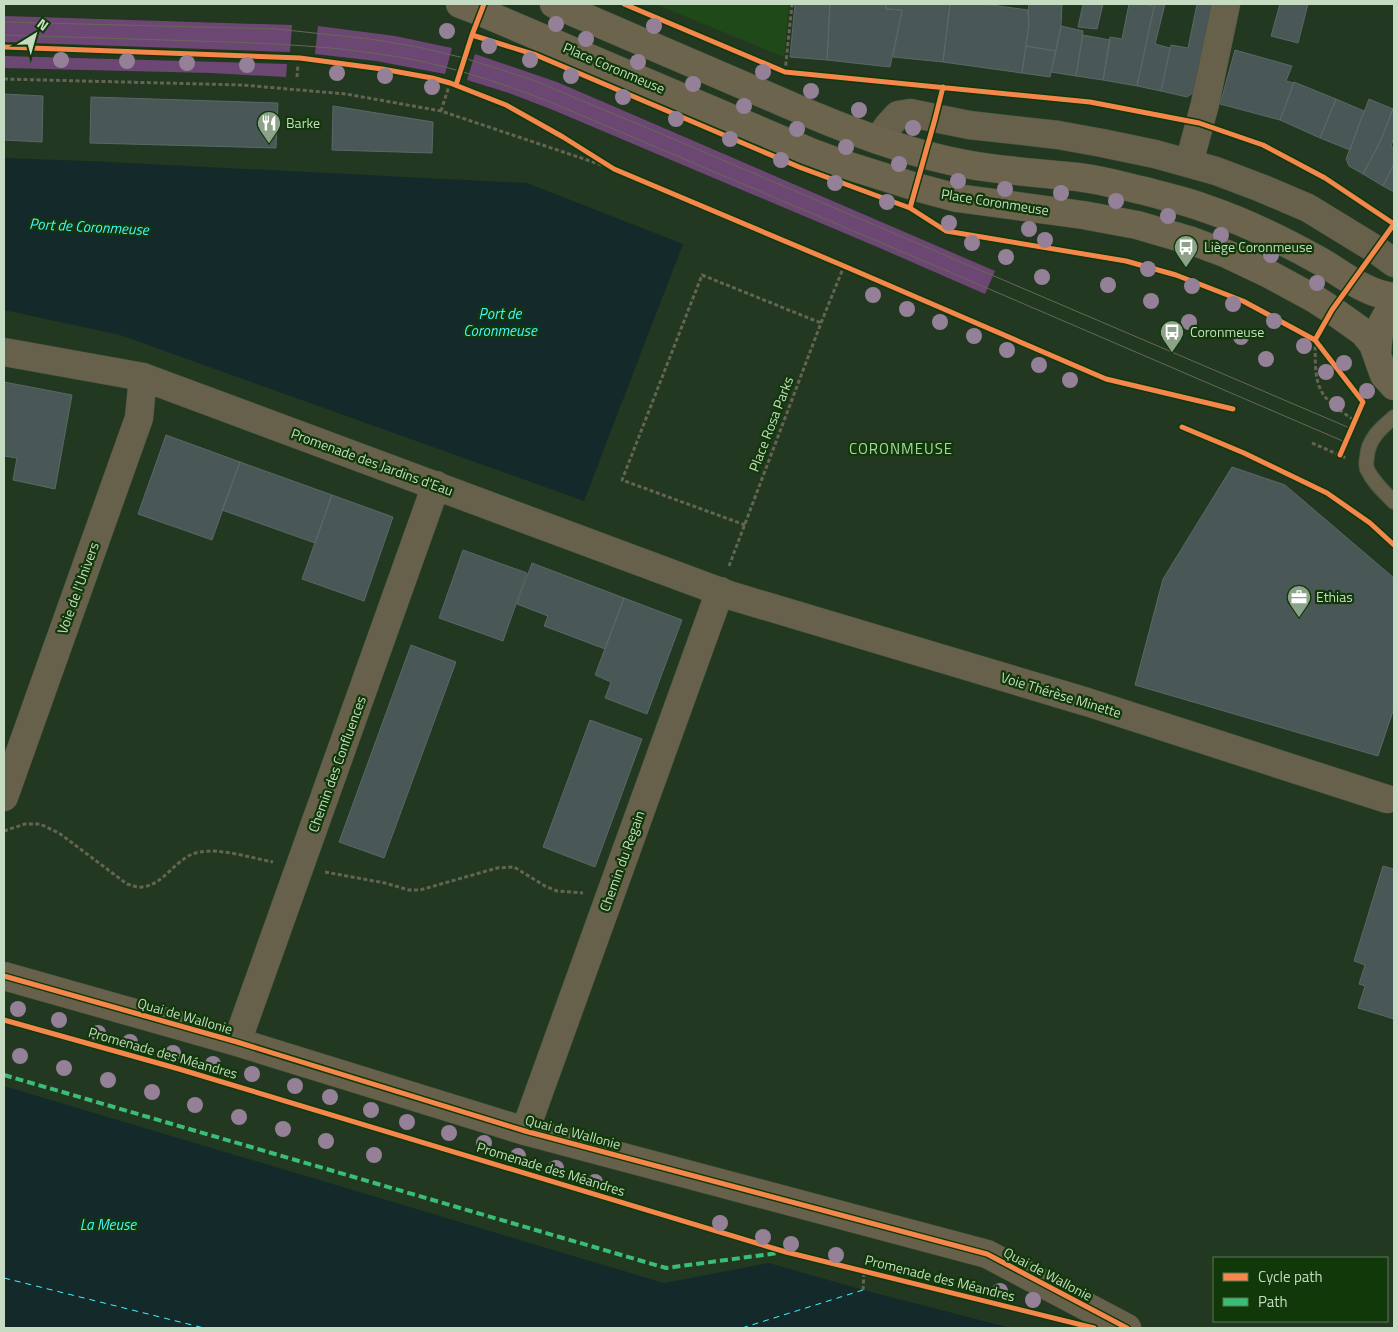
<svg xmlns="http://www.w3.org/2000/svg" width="1398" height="1332" viewBox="0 0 1398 1332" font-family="'Titillium Web',sans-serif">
<rect width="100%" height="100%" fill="#233820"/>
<path fill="#204919" d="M655 4H789L784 57Z"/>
<path fill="#6d4773" d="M4 16 292 25 290 52 4 42Z
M318 26 395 36 452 48 445 74 376 61 315 54Z
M475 54 557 82 995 271 985 294 882 249 553 110 509 93 467 80Z
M4 56 287 64 286 77 211 73 4 68Z"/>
<path fill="#142a2a" d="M4 158 88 161 527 183 683 244 584 501 120 335 4 310Z
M4 1086 664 1283 769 1263 863 1290 1011 1328H4Z"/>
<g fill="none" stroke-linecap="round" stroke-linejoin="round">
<path stroke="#46f4fe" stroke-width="1" stroke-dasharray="6 5" stroke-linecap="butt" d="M4 1278 204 1328
M742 1328 863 1290"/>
</g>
<path fill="#495857" stroke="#596868" d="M795 4H830L827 60 790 57Z
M830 4H886V9L902 10 890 67 827 60Z
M886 4H950L943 62 893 57 902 10 886 9Z
M950 4H984L1028 10 1029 24 1022 73 943 62Z
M1029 4H1062L1061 26 1056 51 1026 46 1029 24 1028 10Z
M1083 4H1103L1097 29 1078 27Z
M1129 4H1142L1154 6 1137 86 1103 80 1110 37 1122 39Z
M1155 4H1165L1155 44 1170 48 1161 91 1137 86Z
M1197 4H1213L1203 54 1193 93 1187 97 1161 91 1171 45 1188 48Z
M1280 4H1308L1298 43 1271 36Z
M1061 26 1083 31 1076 76 1051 72Z
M1083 35 1110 40 1103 80 1076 76Z
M1026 46 1056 51 1050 77 1022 73Z
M1235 50 1292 66 1286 81 1294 83 1280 120 1220 104Z
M1294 82 1336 99 1320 138 1280 120Z
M4 94 43 96 42 142 4 140Z
M91 97 278 103 276 148 90 143Z
M1336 99 1364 111 1350 150 1320 138Z
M1369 99 1393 109 1381 140 1363 174 1349 166 1346 159Z
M333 106 433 122 432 153 332 150Z
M1394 106V137L1391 146 1394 148V164L1383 186 1363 174 1381 140Z
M1394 164V192L1383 186Z
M4 382 72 395 55 489 13 480 17 458 4 456Z
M166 435 240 462 212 540 138 514Z
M240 462 332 495 315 543 222 510Z
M1232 467 1285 485 1394 578V708L1378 756 1135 685 1163 579Z
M332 495 393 517 364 601 302 579Z
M463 550 527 573 503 641 439 618Z
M532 563 624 598 605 649 544 626 548 616 517 604Z
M624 598 682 620 647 714 605 698 611 682 595 675Z
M411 645 456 662 384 858 339 842Z
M590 720 642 739 595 867 543 847Z
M1383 866 1394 869V1019L1358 1008 1365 986 1359 984 1365 965 1354 961Z"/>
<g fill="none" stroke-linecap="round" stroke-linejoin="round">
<g stroke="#42533f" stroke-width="16">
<path id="lane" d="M1394 417C1381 428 1368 439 1367 457 1366 461 1366 465 1367 469 1373 482 1384 492 1394 502"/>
</g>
<g stroke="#42533f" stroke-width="29">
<path id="street" d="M878 140 888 126 898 115 910 113 969 125 1058 135 1102 143 1155 154 1216 171 1261 188 1308 208 1375 249 1394 263
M1189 163 1205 104 1226 4
M4 352 143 377 732 596 1087 702 1387 799
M4 797 139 418 143 377
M4 976 237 1042 525 1131 987 1254 1127 1328
M237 1042 436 485
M525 1131 720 591"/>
</g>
<g stroke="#42533f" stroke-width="29">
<path id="secondary" d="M460 4 481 12 808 151 843 164 916 187 957 198 1083 215 1137 225 1192 241 1227 254 1269 274 1315 299 1332 310 1363 332 1373 344 1384 375 1394 386
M554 4 810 114C860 135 912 154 965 164 1003 171 1040 173 1078 177 1101 180 1123 186 1145 191 1166 197 1187 201 1207 209 1246 222 1284 241 1320 261 1344 275 1366 294 1394 297
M1377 355C1378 336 1379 321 1394 307"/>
</g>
<path stroke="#636552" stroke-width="3" stroke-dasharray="4 2.5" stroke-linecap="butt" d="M785 72 792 4
M297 77 298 64
M4 79 242 85 346 94 441 111 614 169
M441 111 450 83
M1315 340C1316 362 1312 386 1330 402 1337 409 1347 415 1355 421
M1312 443 1346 458
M745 525 622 480 702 275 821 323
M729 566 821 323 844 266
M4 831 25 824H40L59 833 127 884C132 885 137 888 142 887 165 885 177 855 200 852 220 848 252 858 273 862
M325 872 385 883 409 890H420L497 868 514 867 545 886 557 891 583 893
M863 1290 864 1271"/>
<use href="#lane" stroke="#67614b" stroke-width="14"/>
<use href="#street" stroke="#67614b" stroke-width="28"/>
<use href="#secondary" stroke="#6c644c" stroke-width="28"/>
<path stroke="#686856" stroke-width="1" d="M4 22 277 29 370 39 418 47 464 58 533 80 664 135 1352 429
M4 35C68 37 132 39 197 41 270 43 343 46 415 60 463 70 510 86 555 104L945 270 1345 442"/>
<path stroke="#3abd76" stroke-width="4" stroke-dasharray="8 4" stroke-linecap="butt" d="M4 1075 666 1268 778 1253"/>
<g stroke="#103809" stroke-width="8">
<path id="cycleway" d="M624 4 785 72 1090 102 1199 123 1263 145 1325 178 1394 224
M472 35 536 55 799 167 910 208 946 231 1126 261 1176 275 1243 301 1315 340 1363 402 1340 455
M4 47 300 58 382 69 432 78 450 83 506 105 563 137 614 169 844 266 1106 379 1233 409
M456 85 472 35 484 4
M910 208 935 119 943 87
M1315 340 1332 310 1394 224
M1182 427 1244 453 1327 493 1370 523 1394 545
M4 976 237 1042 525 1131 987 1254 1127 1328
M4 1020 179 1069 786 1252 1094 1328"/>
</g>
<use href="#cycleway" stroke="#f5874c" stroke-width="5"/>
</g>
<g fill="#948198">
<circle cx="556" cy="24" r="8"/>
<circle cx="654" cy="26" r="8"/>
<circle cx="447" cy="31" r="8"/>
<circle cx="586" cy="39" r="8"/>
<circle cx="489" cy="46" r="8"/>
<circle cx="61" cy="60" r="8"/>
<circle cx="530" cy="60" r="8"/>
<circle cx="127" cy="61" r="8"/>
<circle cx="638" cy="62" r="8"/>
<circle cx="187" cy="63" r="8"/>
<circle cx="247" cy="65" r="8"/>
<circle cx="763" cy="72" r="8"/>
<circle cx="337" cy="73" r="8"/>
<circle cx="385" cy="76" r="8"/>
<circle cx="571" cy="76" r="8"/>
<circle cx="693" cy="84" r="8"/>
<circle cx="432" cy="87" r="8"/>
<circle cx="811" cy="91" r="8"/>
<circle cx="623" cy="97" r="8"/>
<circle cx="744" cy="106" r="8"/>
<circle cx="859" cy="110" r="8"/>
<circle cx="676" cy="119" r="8"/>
<circle cx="913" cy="128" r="8"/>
<circle cx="797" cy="129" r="8"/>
<circle cx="730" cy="139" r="8"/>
<circle cx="846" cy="147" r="8"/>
<circle cx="781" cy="160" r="8"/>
<circle cx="899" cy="164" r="8"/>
<circle cx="958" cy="181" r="8"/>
<circle cx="835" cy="183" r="8"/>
<circle cx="1005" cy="189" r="8"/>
<circle cx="1061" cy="193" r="8"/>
<circle cx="1116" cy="201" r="8"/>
<circle cx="887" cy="202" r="8"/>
<circle cx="1168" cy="216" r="8"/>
<circle cx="949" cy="223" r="8"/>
<circle cx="1029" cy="229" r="8"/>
<circle cx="1221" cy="235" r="8"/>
<circle cx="1045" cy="240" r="8"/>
<circle cx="972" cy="243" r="8"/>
<circle cx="1271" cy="255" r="8"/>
<circle cx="1006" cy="257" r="8"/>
<circle cx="1148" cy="269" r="8"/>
<circle cx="1042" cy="277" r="8"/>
<circle cx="1317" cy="283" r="8"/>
<circle cx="1108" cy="285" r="8"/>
<circle cx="1192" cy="286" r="8"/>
<circle cx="873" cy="295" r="8"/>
<circle cx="1151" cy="301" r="8"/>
<circle cx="1233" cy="304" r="8"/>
<circle cx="907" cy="309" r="8"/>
<circle cx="1274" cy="321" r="8"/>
<circle cx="940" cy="322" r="8"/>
<circle cx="1189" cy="322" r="8"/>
<circle cx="974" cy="336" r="8"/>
<circle cx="1241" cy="337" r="8"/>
<circle cx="1304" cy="346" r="8"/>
<circle cx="1007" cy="350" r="8"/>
<circle cx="1266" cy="359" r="8"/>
<circle cx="1344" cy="363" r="8"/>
<circle cx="1039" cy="365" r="8"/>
<circle cx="1326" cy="372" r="8"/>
<circle cx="1070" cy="380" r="8"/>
<circle cx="1367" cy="391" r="8"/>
<circle cx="1337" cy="404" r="8"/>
<circle cx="18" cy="1009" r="8"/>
<circle cx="59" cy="1020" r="8"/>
<circle cx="98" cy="1033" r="8"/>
<circle cx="130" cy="1042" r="8"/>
<circle cx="173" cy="1053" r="8"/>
<circle cx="20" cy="1056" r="8"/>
<circle cx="213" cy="1064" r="8"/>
<circle cx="64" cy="1068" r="8"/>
<circle cx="252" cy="1074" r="8"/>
<circle cx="108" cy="1080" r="8"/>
<circle cx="295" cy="1086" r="8"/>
<circle cx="152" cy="1092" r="8"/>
<circle cx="330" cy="1097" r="8"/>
<circle cx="195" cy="1105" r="8"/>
<circle cx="371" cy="1110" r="8"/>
<circle cx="239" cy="1117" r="8"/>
<circle cx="407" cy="1122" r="8"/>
<circle cx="283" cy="1129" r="8"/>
<circle cx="449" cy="1133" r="8"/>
<circle cx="326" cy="1141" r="8"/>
<circle cx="484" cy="1143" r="8"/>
<circle cx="374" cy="1155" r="8"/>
<circle cx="518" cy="1156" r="8"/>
<circle cx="556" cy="1168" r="8"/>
<circle cx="595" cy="1182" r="8"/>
<circle cx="720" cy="1223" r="8"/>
<circle cx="763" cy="1237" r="8"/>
<circle cx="791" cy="1244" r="8"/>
<circle cx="836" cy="1255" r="8"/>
<circle cx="1000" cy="1291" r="8"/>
<circle cx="1033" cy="1300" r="8"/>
</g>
<defs>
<g id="restaurant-pin" transform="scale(1.25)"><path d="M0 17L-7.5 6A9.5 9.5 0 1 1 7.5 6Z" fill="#8da389" stroke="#103809"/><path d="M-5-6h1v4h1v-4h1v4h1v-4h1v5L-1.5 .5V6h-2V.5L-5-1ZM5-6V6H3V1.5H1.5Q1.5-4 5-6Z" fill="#fff"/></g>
<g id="bus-pin" transform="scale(1.25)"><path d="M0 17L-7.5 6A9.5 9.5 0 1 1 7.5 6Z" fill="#8da389" stroke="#103809"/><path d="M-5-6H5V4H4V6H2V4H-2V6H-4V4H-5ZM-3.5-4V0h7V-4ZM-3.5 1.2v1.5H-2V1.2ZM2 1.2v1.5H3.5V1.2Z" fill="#fff"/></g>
<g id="office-pin" transform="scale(1.25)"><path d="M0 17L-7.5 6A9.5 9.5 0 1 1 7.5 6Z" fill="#8da389" stroke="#103809"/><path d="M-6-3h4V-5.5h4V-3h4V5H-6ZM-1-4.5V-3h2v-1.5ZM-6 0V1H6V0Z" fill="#fff"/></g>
</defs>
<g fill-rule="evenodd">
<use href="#restaurant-pin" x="269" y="123"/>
<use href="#bus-pin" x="1186" y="247"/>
<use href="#bus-pin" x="1172" y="332"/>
<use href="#office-pin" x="1299" y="597"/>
</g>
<g text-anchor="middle" stroke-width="4.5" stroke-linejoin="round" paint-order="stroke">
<g font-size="14" fill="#c6dcc2" stroke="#103809">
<text transform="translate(614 68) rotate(23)" y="5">Place Coronmeuse</text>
<text transform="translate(995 202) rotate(9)" y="5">Place Coronmeuse</text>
<text transform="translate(771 424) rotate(-69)" y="5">Place Rosa Parks</text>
<text transform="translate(372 462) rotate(20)" y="5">Promenade des Jardins d'Eau</text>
<text transform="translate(78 588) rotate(-70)" y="5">Voie de l'Univers</text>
<text transform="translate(1061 695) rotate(17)" y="5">Voie Thérèse Minette</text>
<text transform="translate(337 764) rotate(-70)" y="5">Chemin des Confluences</text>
<text transform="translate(622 861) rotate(-70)" y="5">Chemin du Regain</text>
<text transform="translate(185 1016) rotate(16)" y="5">Quai de Wallonie</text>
<text transform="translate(163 1053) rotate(16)" y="5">Promenade des Méandres</text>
<text transform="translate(573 1132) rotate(15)" y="5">Quai de Wallonie</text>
<text transform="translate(551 1169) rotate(17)" y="5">Promenade des Méandres</text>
<text transform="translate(1048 1274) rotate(28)" y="5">Quai de Wallonie</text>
<text transform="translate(940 1278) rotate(14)" y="5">Promenade des Méandres</text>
</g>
<g font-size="14" fill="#c6dcc2" stroke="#103809" text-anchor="start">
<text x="286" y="128">Barke</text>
<text x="1204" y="252">Liège Coronmeuse</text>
<text x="1190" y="337">Coronmeuse</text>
<text x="1316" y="602">Ethias</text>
</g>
<g font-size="15" font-style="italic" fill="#46f4fe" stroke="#103809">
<text transform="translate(89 227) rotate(3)" y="5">Port de Coronmeuse</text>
<text x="500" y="319">Port de<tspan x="500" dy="17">Coronmeuse</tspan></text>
<text x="108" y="1230">La Meuse</text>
</g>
<g font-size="15" letter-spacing="1" fill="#aad7a3" stroke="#103809">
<text x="901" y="454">CORONMEUSE</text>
</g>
</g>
<rect width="1398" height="1332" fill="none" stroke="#c6dcc2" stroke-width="10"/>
<rect x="1213" y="1257" width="175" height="65" fill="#103809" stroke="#597a53"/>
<rect x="1223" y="1273" width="25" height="8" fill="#f5874c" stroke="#597a53"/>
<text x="1258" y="1282" font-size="15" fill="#c6dcc2">Cycle path</text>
<rect x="1223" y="1298" width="25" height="8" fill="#3abd76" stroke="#597a53"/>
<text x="1258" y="1307" font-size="15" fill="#c6dcc2">Path</text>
<g transform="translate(35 35) rotate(37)" stroke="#103809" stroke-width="4" paint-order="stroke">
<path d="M0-4L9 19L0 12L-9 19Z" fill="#c6dcc2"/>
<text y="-8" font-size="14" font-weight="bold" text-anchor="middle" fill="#c6dcc2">N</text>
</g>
</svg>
